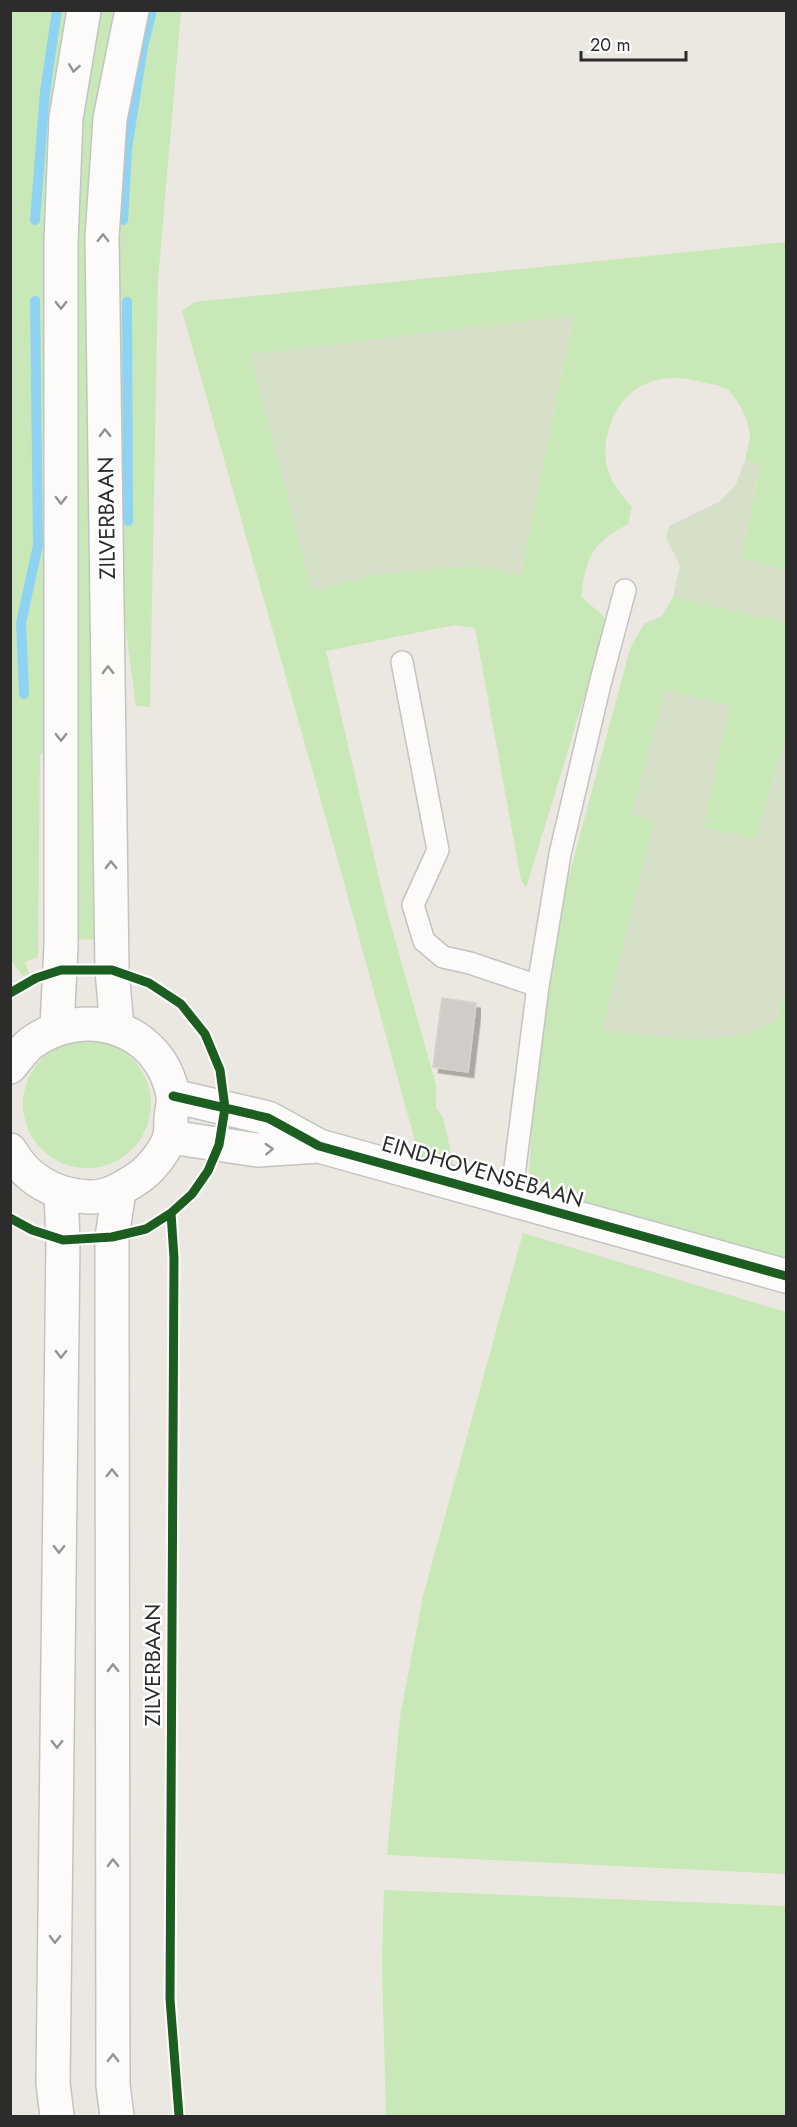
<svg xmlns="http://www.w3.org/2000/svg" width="797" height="2127" viewBox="0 0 797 2127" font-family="Jost,sans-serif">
<defs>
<filter id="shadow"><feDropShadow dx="5.5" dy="5.5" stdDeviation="0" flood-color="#0004"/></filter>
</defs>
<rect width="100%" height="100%" fill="#ebe7e1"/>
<path fill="#c9e8b7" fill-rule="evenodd" d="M120 10 98 939 74 940 77 106 95 11Z
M10 11H73L53 754H40L38 957 25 962 29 974 23 976 15 966 10 957Z
M140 11H181L158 281 150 707 136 706 114 542 112 239 123 93Z
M786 242V569L741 559 761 465 745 461C746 454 749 446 750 438 751 425 738 398 727 389 722 386 711 384 705 383 660 369 620 385 608 432 600 464 611 484 632 507L628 524C591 544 587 556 581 596L606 619 599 649 526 888 521 880 475 628 455 625 326 651 385 904 436 1085V1108L443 1117 454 1167 419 1156 337 857 182 311 194 302ZM574 315 521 575 474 565 381 574 312 591Z
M673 597 786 622V735L756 839 703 827 729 705 665 690 633 814 655 819 602 1031 705 1040 776 1021 786 987V1264L577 1203 539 1188 529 1172 534 1091 559 913 630 649 644 624 662 616Z
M23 1104a64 64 0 1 1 128 0a64 64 0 1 1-128 0Z
M523 1233 786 1312V1874L387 1855 400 1717 423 1596Z
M384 1890 786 1906V2116H386L382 1961Z"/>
<path fill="#d6e0c8" d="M574 315 521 575 474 565 381 574 312 591 250 354Z
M745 461 761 464 741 559 786 569V622L673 597 680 565 666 538 669 526 719 502 735 486Z
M665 690 730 705 704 827 756 839 786 735V987L776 1021 752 1033 705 1040 602 1031 655 819 632 814Z"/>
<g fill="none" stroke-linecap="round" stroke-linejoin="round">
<path stroke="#8fd3f2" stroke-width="10" d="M35 220 45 92 57 10
M123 220 127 149 143 47 152 10
M127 302 128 521
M24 694 21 623 38 545 35 301"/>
</g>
<path fill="#d0cdc8" stroke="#d5d2cd" stroke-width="1.5" filter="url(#shadow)" d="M442 998 476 1003 468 1072 433 1067Z"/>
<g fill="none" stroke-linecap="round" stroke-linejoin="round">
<g stroke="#c4c3c3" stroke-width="24">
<path id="lane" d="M402 662 438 850 413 905 424 941 443 957 470 963 538 986 511 1199
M538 986 560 854 600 684 625 590"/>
</g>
<g stroke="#c4c3c3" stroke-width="36">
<path id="street" d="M173 1096 268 1118 319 1146 786 1276
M170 1137 257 1150 319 1146"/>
</g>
<g stroke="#c4c3c3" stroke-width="36">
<path id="secondary" d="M57 1027 61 946V241L66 118 84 10
M117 1028 112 970 102 237 110 119 132 10
M10 1067C17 1059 23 1049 31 1043 85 1004 160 1027 173 1095 174 1101 172 1110 171 1117 171 1123 171 1130 170 1135 167 1150 150 1170 138 1178 123 1188 107 1198 88 1197 55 1195 27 1180 10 1150
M57 2116 53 2083 63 1240 61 1193
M117 2116 113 2085 112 1295V1237L119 1191"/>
</g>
<use href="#lane" stroke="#fcfbfa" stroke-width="21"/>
<use href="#street" stroke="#fcfbfa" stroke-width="33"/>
<use href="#secondary" stroke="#fcfbfa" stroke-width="33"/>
<g stroke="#fff" stroke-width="13">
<path id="cycleway" d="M10 993 36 978 61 970H112L149 983 181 1004 205 1034 220 1070 225 1108 219 1145 208 1171 192 1194 171 1213 146 1229 112 1237 63 1240 32 1230 10 1218
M173 1096 268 1118 319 1146 786 1276
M171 1213 174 1258 170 1999 179 2116"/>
</g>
<use href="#cycleway" stroke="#1b5e20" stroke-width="9"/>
</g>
<defs><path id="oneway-chevron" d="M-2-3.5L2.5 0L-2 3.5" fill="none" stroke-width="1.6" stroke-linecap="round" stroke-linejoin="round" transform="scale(1.5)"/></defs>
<g stroke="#949493">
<use href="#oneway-chevron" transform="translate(74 68) rotate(99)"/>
<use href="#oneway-chevron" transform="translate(103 238) rotate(-89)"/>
<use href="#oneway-chevron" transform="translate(61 305) rotate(90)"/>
<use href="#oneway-chevron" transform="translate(105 433) rotate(-91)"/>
<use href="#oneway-chevron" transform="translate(61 500) rotate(90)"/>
<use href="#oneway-chevron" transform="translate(108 670) rotate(-91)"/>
<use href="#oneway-chevron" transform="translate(61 737) rotate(90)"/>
<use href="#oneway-chevron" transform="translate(111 865) rotate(-91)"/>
<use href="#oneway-chevron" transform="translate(269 1149) rotate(-3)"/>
<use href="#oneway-chevron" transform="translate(61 1354) rotate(91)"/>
<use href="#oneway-chevron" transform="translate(112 1473) rotate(-90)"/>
<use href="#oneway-chevron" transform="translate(59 1549) rotate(91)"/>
<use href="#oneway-chevron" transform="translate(113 1668) rotate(-90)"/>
<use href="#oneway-chevron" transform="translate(57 1744) rotate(91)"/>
<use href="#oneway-chevron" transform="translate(113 1863) rotate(-90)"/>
<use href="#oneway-chevron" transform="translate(55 1939) rotate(91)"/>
<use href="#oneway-chevron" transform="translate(113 2058) rotate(-90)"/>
</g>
<g text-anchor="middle" stroke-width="5" stroke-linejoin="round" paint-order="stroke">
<g font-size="22" fill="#2c2c2c" stroke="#fff">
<text transform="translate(106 518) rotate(-91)" y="8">ZILVERBAAN</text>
<text transform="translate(483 1171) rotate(16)" y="8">EINDHOVENSEBAAN</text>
<text transform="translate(152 1665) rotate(-90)" y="8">ZILVERBAAN</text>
</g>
</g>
<rect width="797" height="2127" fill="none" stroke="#2c2c2c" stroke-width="24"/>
<path d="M581 51v9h105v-9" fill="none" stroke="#2c2c2c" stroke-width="3"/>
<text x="590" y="51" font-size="18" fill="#2c2c2c" stroke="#ffffff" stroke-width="4.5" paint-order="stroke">20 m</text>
</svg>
